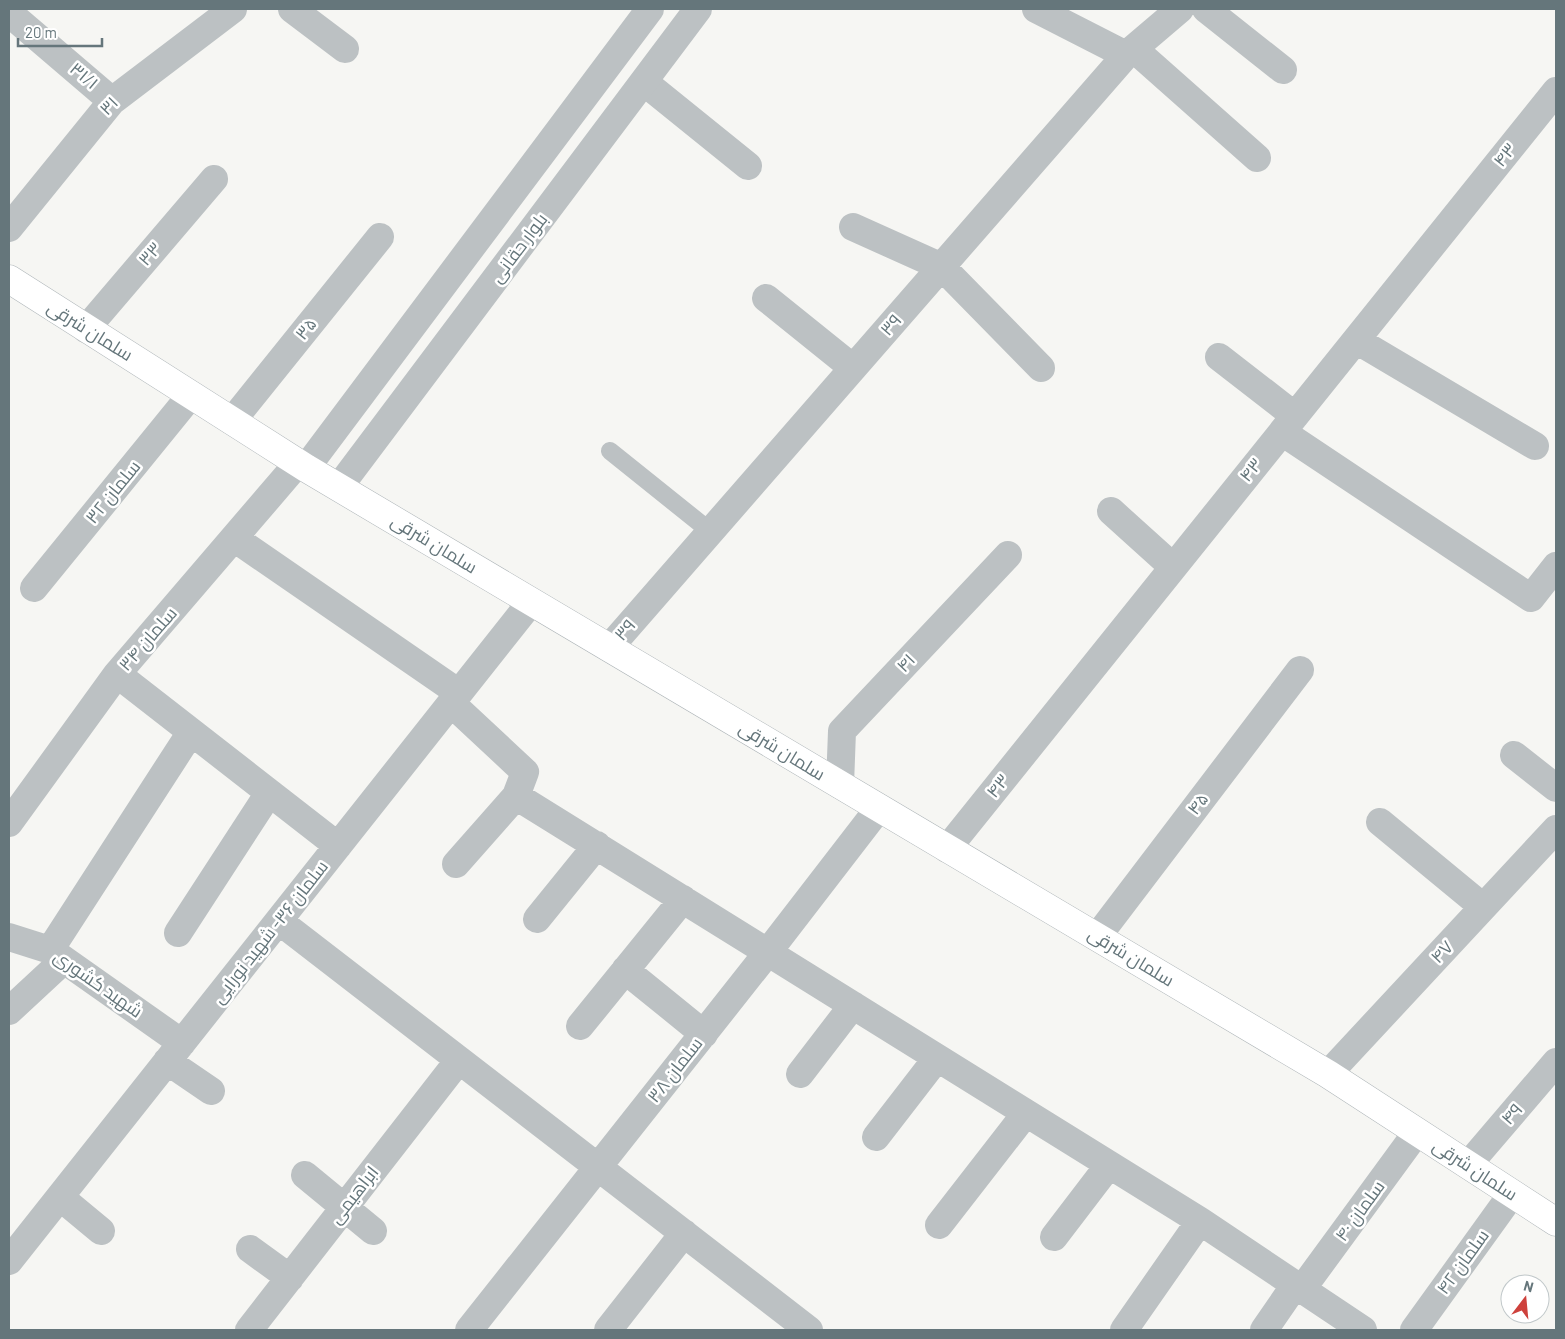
<svg xmlns="http://www.w3.org/2000/svg" width="1565" height="1339" viewBox="0 0 1565 1339" font-family="Barlow,Cairo,sans-serif">
<rect width="100%" height="100%" fill="#f6f6f3"/>
<g fill="none" stroke-linecap="round" stroke-linejoin="round">
<g stroke="#aeb5b8" stroke-width="29">
<path id="secondary" d="M9 279 306 468 1328 1074 1556 1222"/>
</g>
<path stroke="#bcc1c3" stroke-width="18" d="M610 451 711 532"/>
<path stroke="#bcc1c3" stroke-width="28" d="M292 9 345 49
M1036 9 1126 55
M1206 9 1283 70
M9 13 112 101
M1134 49 1257 158
M644 82 748 166
M853 227 942 267 1041 368
M9 228 112 101 233 9
M766 298 853 368
M86 329 214 179
M1356 340 1535 446
M1219 357 1295 416
M232 421 380 237
M1282 432 1531 598 1556 566
M1111 511 1173 567
M234 538 459 693
M34 588 191 395
M609 648 1126 55 1180 9
M117 674 338 846
M451 703 525 772 516 796 1200 1221 1363 1330
M1514 755 1556 788
M840 785 842 731 1008 555
M1380 822 1483 907
M9 823 117 674 298 463
M947 849 1556 91
M456 864 516 796
M537 919 597 845
M279 921 809 1330
M178 933 269 793
M9 937 50 950 182 1043
M1097 937 1300 670
M50 950 191 732
M625 970 704 1034
M9 1011 64 960
M580 1026 683 899
M167 1061 211 1091
M800 1074 853 1005
M1328 1074 1556 829
M876 1137 937 1058
M1468 1165 1556 1062
M305 1175 373 1231
M60 1197 101 1231
M939 1225 1026 1113
M1054 1237 1109 1165
M250 1249 290 1278
M9 1261 531 602
M1302 1289 1417 1132
M249 1330 459 1060
M469 1330 768 952 879 808
M608 1330 684 1233
M1124 1330 1200 1221
M1264 1330 1295 1285
M1414 1330 1512 1194"/>
<path stroke="#bcc1c3" stroke-width="28" d="M306 468 650 9
M339 487 698 9"/>
<use href="#secondary" stroke="#fff" stroke-width="28"/>
</g>
<g text-anchor="middle" stroke-width="5" stroke-linejoin="round" paint-order="stroke">
<g font-size="18" fill="#65767b" stroke="#fff">
<text transform="translate(84 76) rotate(40)" y="6">۳۱/۱</text>
<text transform="translate(109 106) rotate(-46)" y="6">۳۱</text>
<text transform="translate(1505 155) rotate(-51)" y="6">۴۳</text>
<text transform="translate(519 248) rotate(-53)" y="6">بلوار حقانی</text>
<text transform="translate(150 254) rotate(-49)" y="6">۳۳</text>
<text transform="translate(891 325) rotate(-49)" y="6">۳۹</text>
<text transform="translate(306 329) rotate(-51)" y="6">۳۵</text>
<text transform="translate(90 331) rotate(32)" y="6">سلمان شرقی</text>
<text transform="translate(1251 470) rotate(-51)" y="6">۴۳</text>
<text transform="translate(113 492) rotate(-51)" y="6">سلمان ۳۲</text>
<text transform="translate(434 544) rotate(31)" y="6">سلمان شرقی</text>
<text transform="translate(625 630) rotate(-49)" y="6">۳۹</text>
<text transform="translate(148 639) rotate(-49)" y="6">سلمان ۳۴</text>
<text transform="translate(906 663) rotate(-47)" y="6">۴۱</text>
<text transform="translate(782 751) rotate(31)" y="6">سلمان شرقی</text>
<text transform="translate(998 786) rotate(-51)" y="6">۴۳</text>
<text transform="translate(1198 804) rotate(-53)" y="6">۴۵</text>
<text transform="translate(270 932) rotate(-52)" y="6">سلمان ۳۶- شهید نورایی</text>
<text transform="translate(1442 952) rotate(-47)" y="6">۴۷</text>
<text transform="translate(1131 957) rotate(31)" y="6">سلمان شرقی</text>
<text transform="translate(98 984) rotate(35)" y="6">شهید کشوری</text>
<text transform="translate(675 1070) rotate(-52)" y="6">سلمان ۳۸</text>
<text transform="translate(1512 1114) rotate(-49)" y="6">۴۹</text>
<text transform="translate(1475 1170) rotate(33)" y="6">سلمان شرقی</text>
<text transform="translate(354 1195) rotate(-52)" y="6">ابراهیمی</text>
<text transform="translate(1360 1211) rotate(-54)" y="6">سلمان ۴۰</text>
<text transform="translate(1463 1262) rotate(-54)" y="6">سلمان ۴۲</text>
</g>
</g>
<rect width="1565" height="1339" fill="none" stroke="#65767b" stroke-width="20"/>
<g transform="translate(1525 1299) rotate(16)"><circle r="24" fill="#ffffff" stroke="#c1c8ca"/>
<path d="M0-4L9 19L0 12L-9 19Z" fill="#ce413c"/>
<text y="-8" font-size="14" font-weight="bold" text-anchor="middle" fill="#65767b">N</text>
</g>
<path d="M18 38v8h84v-8" fill="none" stroke="#65767b" stroke-width="2.5"/>
<text x="25" y="38" font-size="15" fill="#65767b" stroke="#ffffff" stroke-width="4" paint-order="stroke">20 m</text>
</svg>
